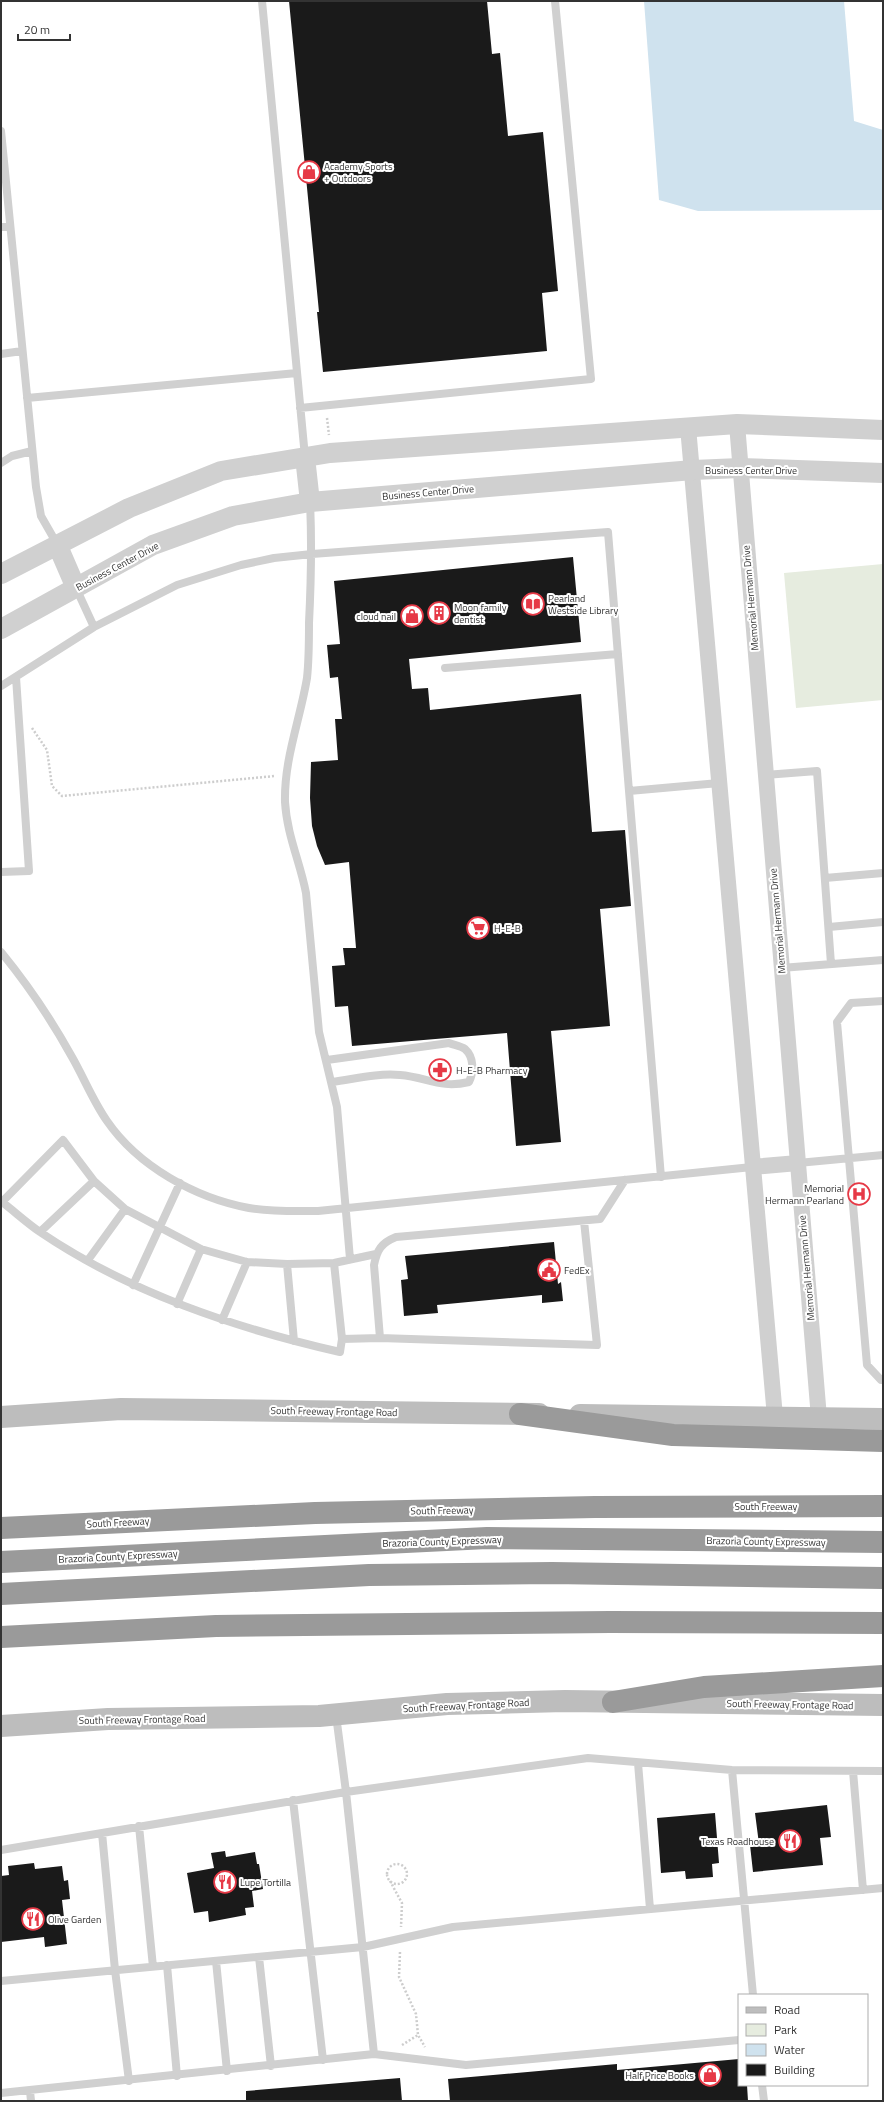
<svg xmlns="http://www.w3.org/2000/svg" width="884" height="2102" viewBox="0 0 884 2102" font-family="'Titillium Web',sans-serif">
<rect width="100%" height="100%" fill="#fff"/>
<path fill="#e6ecdf" d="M883 564V700L796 708 784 573Z"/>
<path fill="#cfe2ee" d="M644 1H844L854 121 883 130V210L698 211 659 200Z"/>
<path fill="#1a1a1a" d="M289 1H487L492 54 500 53 508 136 543 132 558 291 542 293 547 351 323 372 317 312H319Z
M573 557 581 642 409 659 412 689 428 688 430 710 581 694 592 832 625 830 631 906 600 909 610 1026 551 1031 561 1142 516 1146 507 1033 352 1046 348 1006 335 1007 332 966 345 965 343 948H356L349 862 325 865 317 846 312 826 310 798 311 762 338 760 335 719H342L338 677 330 678 327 645 340 644 334 581Z
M554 1242 558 1284 561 1282 563 1301 542 1303V1295L437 1305 438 1313 404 1316 401 1280 408 1279 405 1256Z
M827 1805 831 1837 820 1838 823 1865 753 1872 750 1845 759 1844 755 1813Z
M715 1813 719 1863 712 1864 713 1877 686 1879 685 1871 661 1873 657 1818Z
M225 1851 226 1857 255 1852 257 1864H259L263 1889 252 1891 254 1907 245 1908 246 1915 209 1922 208 1911 194 1913 187 1873 214 1868 211 1853Z
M34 1863 35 1869 62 1866 64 1881 68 1880 70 1899 62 1900 67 1944 45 1947 44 1937 1 1942V1876L9 1875 8 1866Z
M739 2059V2085H747L748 2101H450L448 2079 617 2064V2070Z
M400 2078 402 2101H246V2091Z"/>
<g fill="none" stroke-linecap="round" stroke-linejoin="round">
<path stroke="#cdcdcd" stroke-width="2.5" stroke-dasharray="2 2" stroke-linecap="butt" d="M327 418 329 435
M32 728 47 750 52 786 62 796 275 776
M387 1874a10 10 0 1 1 20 0a10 10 0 1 1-20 0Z
M390 1881 402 1903 401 1927
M400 1952 399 1977 416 2014 418 2035 425 2047
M402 2045 418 2035"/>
<path stroke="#d0d0d0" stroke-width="8" d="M262 1 305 457
M1 131 36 487 41 516 57 544
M1 227H10
M1 354 22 351
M27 398 297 373
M300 408 591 379 555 1
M1 463 12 456 32 451
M310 502C312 543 311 583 309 623 309 641 309 660 307 678 300 720 284 759 285 802 287 835 300 862 306 893L319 1032 337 1107 350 1259
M76 588 94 627
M445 668 618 654
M1 686 94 627 177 585 241 565 274 558 312 554 608 532 629 791 719 783
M765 775 817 771 831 964
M629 791 661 1177
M1 872 29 871 16 677
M825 878 883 873
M829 927 883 922
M1 952C28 985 51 1019 72 1057 84 1078 93 1101 107 1121 138 1166 195 1198 249 1208 272 1212 295 1211 318 1211L752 1167
M781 968 883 960
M883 1001 851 1003 837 1022 867 1365 881 1380H883
M327 1060 449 1043C454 1045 461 1046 465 1049 474 1057 474 1072 469 1082 440 1089 427 1077 400 1075 376 1073 355 1079 332 1082
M798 1163 883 1155
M40 1232 94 1181
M88 1260 125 1209
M334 1263 342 1339 340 1352C235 1328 130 1293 40 1232 27 1223 15 1212 2 1202L63 1140 94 1181 125 1209 201 1249 247 1262 287 1264 334 1263 376 1254
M287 1264 294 1341
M133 1285 180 1183
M177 1304 201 1249
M222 1320 247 1262
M380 1338 374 1265C377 1250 381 1243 396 1237L600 1219 625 1180
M342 1339 380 1338 597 1345 584 1221
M336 1715 346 1792 588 1758 732 1770 883 1771
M638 1763 650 1909
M732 1770 753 1995
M853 1771 863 1890
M293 1800 323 2060
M139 1826 153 1967
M102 1833 115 1970 129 2081
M1 1850 346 1792 374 2054
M259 1957 271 2066
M216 1961 227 2071
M167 1965 177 2076
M1 1981 363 1947 453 1927 883 1888
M762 2085 764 2101
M30 2091 31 2101
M1 2093 374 2054 466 2065 739 2040"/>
<path stroke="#d0d0d0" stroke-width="16" d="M737 424 819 1418
M688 427 775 1417
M752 1167 798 1163"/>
<path stroke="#d0d0d0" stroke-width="20" d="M305 457 310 502
M57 544 76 588
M1 574 129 508 221 471 330 453 737 424 883 430
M1 629 153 545 233 516 310 502 693 470 740 468 883 473"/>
<path stroke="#bdbdbd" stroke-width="22" d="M580 1415 883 1419
M1 1417 121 1409 539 1414
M1 1726 108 1719 319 1716 447 1704 565 1701 883 1705"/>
<path stroke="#9a9a9a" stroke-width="22" d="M520 1414 673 1435 883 1441
M1 1528 315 1513 595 1507 883 1506
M1 1562 487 1538 883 1542
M1 1594 369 1575 552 1573 883 1578
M1 1637 216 1626 610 1622 883 1623
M613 1702 704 1687 883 1676"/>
</g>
<defs>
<g id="shop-ring" transform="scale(1.15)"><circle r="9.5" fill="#fff" stroke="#e63946" stroke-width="1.5"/><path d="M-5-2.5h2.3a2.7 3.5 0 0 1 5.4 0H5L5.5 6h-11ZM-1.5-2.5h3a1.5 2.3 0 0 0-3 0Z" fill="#e63946"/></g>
<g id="library-ring" transform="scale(1.15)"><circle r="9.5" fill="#fff" stroke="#e63946" stroke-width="1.5"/><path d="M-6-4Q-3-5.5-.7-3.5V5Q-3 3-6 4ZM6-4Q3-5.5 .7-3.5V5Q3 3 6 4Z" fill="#e63946"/></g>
<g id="building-ring" transform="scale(1.15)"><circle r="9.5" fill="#fff" stroke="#e63946" stroke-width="1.5"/><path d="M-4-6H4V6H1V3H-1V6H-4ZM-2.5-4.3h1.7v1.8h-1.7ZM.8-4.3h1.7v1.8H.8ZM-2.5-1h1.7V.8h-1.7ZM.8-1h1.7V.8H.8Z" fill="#e63946"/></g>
<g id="supermarket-ring" transform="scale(1.15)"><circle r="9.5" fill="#fff" stroke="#e63946" stroke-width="1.5"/><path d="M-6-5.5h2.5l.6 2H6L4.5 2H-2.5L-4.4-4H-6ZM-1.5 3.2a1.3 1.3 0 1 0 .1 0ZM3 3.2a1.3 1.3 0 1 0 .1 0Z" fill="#e63946"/></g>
<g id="pharmacy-ring" transform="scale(1.15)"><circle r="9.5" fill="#fff" stroke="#e63946" stroke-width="1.5"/><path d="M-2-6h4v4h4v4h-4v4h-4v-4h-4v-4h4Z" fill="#e63946"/></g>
<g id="hospital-ring" transform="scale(1.15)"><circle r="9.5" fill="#fff" stroke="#e63946" stroke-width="1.5"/><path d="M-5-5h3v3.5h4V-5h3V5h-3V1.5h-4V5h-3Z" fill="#e63946"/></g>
<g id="civic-ring" transform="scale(1.15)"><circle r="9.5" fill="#fff" stroke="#e63946" stroke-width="1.5"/><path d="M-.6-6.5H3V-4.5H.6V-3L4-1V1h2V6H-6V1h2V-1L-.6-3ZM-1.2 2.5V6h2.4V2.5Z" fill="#e63946"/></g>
<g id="restaurant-ring" transform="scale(1.15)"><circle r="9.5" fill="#fff" stroke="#e63946" stroke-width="1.5"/><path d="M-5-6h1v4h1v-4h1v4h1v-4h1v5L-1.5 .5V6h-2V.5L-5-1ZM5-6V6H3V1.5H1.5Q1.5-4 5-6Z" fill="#e63946"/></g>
</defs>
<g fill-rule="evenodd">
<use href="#shop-ring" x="309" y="172"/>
<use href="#library-ring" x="533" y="604"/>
<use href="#building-ring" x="439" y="613"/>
<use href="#shop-ring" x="412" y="616"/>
<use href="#supermarket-ring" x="478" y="928"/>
<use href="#pharmacy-ring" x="440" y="1070"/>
<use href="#hospital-ring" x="859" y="1194"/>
<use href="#civic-ring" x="549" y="1270"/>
<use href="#restaurant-ring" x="790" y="1841"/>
<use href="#restaurant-ring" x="225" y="1882"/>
<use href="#restaurant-ring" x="33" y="1919"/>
<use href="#shop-ring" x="710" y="2075"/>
</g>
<g text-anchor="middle" stroke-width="4" stroke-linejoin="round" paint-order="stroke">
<g font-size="10" fill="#333" stroke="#fff" text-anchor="start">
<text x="324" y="170">Academy Sports<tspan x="324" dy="12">+ Outdoors</tspan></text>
<text x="548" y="602">Pearland<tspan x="548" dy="12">Westside Library</tspan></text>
<text x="454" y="611">Moon family<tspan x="454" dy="12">dentist</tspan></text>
<text x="396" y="620" text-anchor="end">cloud nail</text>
<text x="494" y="932">H-E-B</text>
<text x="456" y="1074">H-E-B Pharmacy</text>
<text x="844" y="1192" text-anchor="end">Memorial<tspan x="844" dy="12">Hermann Pearland</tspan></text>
<text x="564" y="1274">FedEx</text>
<text x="774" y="1845" text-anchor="end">Texas Roadhouse</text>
<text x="240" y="1886">Lupe Tortilla</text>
<text x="48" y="1923">Olive Garden</text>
<text x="694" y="2079" text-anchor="end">Half Price Books</text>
</g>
<g font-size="10" fill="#333" stroke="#fff">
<text x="751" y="474">Business Center Drive</text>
<text transform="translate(428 492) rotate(-5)" y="4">Business Center Drive</text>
<text transform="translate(117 566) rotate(-28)" y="4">Business Center Drive</text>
<text transform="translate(750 598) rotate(-95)" y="4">Memorial Hermann Drive</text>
<text transform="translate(777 921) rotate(-95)" y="4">Memorial Hermann Drive</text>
<text transform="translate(806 1268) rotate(-95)" y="4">Memorial Hermann Drive</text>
<text transform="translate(334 1411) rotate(1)" y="4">South Freeway Frontage Road</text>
<text x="766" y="1510">South Freeway</text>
<text transform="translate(442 1510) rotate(-1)" y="4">South Freeway</text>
<text transform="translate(118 1522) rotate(-3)" y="4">South Freeway</text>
<text transform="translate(442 1541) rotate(-2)" y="4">Brazoria County Expressway</text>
<text transform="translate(766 1541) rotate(1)" y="4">Brazoria County Expressway</text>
<text transform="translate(118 1556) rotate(-3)" y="4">Brazoria County Expressway</text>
<text transform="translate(790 1704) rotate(1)" y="4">South Freeway Frontage Road</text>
<text transform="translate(466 1705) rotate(-3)" y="4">South Freeway Frontage Road</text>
<text transform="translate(142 1719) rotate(-1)" y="4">South Freeway Frontage Road</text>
</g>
</g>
<rect width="884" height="2102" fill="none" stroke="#333333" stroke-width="4"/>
<rect x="738" y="1994" width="130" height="92" fill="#ffffff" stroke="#adadad"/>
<rect x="746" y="2007" width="20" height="6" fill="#bdbdbd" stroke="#adadad"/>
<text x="774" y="2014" font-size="12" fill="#333333">Road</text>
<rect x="746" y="2024" width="20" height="12" fill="#e6ecdf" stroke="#adadad"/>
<text x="774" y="2034" font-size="12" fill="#333333">Park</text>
<rect x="746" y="2044" width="20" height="12" fill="#cfe2ee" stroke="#adadad"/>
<text x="774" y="2054" font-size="12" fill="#333333">Water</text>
<rect x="746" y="2064" width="20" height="12" fill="#1a1a1a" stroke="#adadad"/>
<text x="774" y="2074" font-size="12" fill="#333333">Building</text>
<path d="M18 34v6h52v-6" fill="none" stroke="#333333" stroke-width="2"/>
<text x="24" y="34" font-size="12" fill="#333333" stroke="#ffffff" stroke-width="3" paint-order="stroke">20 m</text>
</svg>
